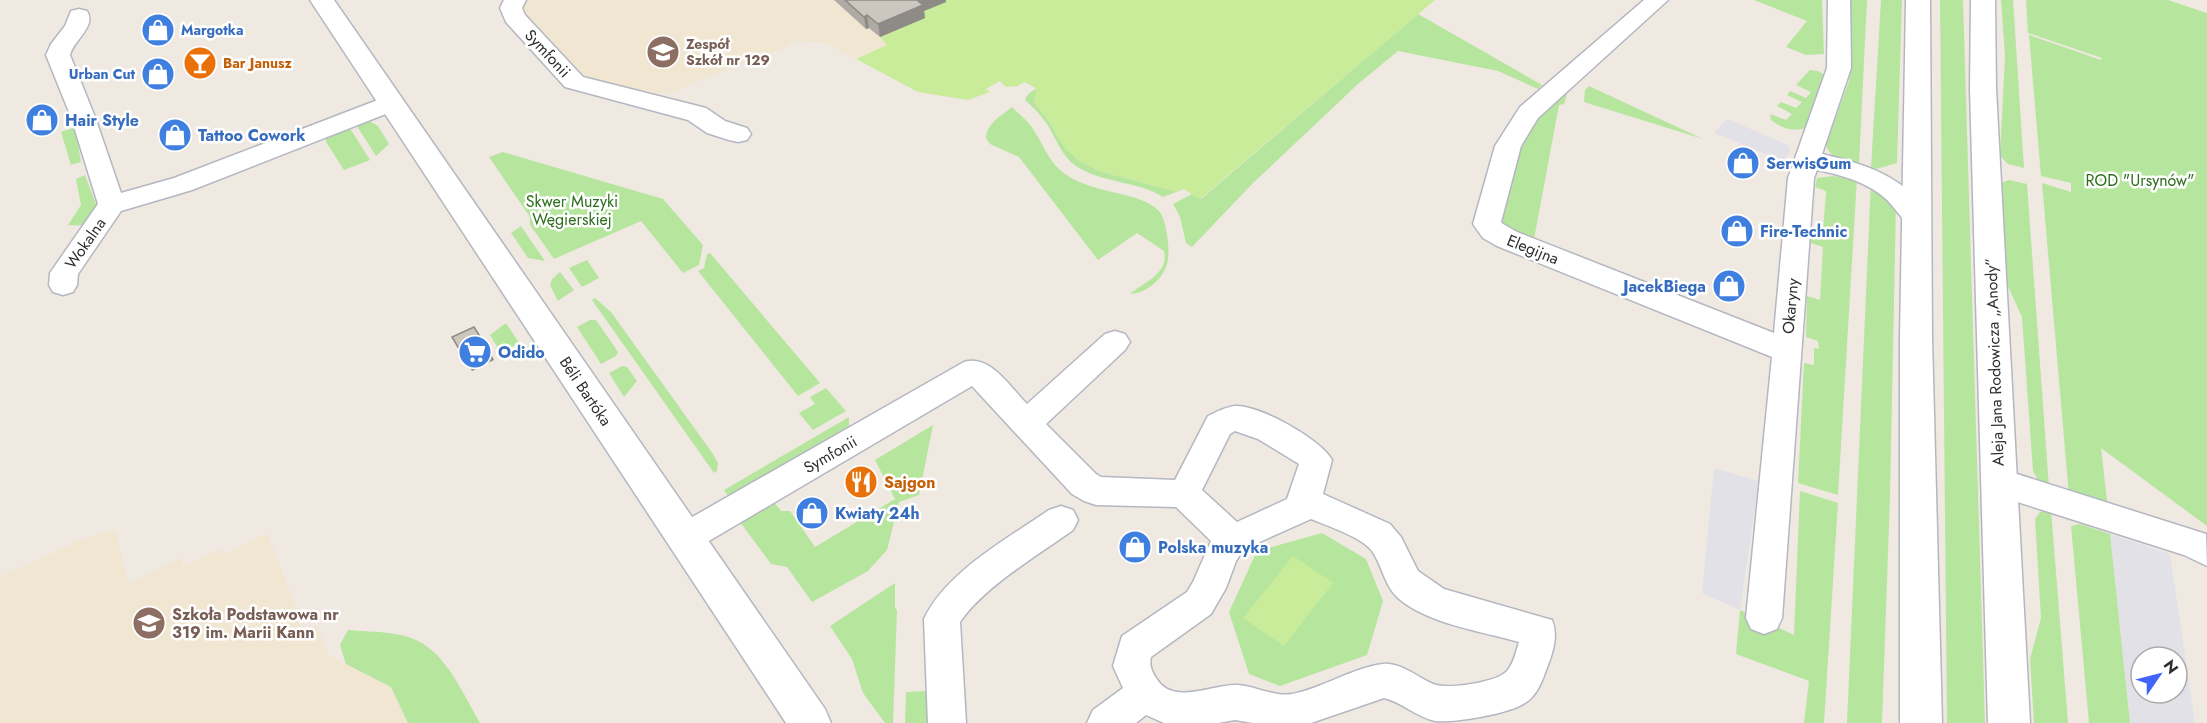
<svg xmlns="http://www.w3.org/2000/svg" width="2207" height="723" viewBox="0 0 2207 723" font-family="Jost,sans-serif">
<rect width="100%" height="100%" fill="#efe9e1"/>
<path fill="#e3e1e8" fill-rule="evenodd" d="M1727 119 1788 145 1790 151 1784 162 1714 133Z
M1714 468 1759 481 1740 610 1702 593Z
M2110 534 2170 554 2195 723H2130ZM2141 657H2177V693H2141Z"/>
<path fill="#f0e6d1" d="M521 0H833L866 29 869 28 888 44 856 59 824 42 791 41 789 46 668 93H656L602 82 573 71 521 17Z
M115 530 128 584 181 558 184 567 220 549 223 555 267 533 298 612 300 633 317 625 328 655 391 687 408 723H0V577L83 539Z"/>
<path fill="#b6e59e" d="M1754 0H1822L1824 54 1806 55 1786 47 1807 21Z
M1849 0H1867L1859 164C1845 161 1831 160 1826 145L1849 81 1852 45Z
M1881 0H1902L1897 163 1876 169 1871 168Z
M1940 0H1963L1985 723H1947Z
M2001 0H2013L2024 168 2008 164 2000 156 2005 56Z
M2026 0H2168L2207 13V526L2101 448 2108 509 2069 496 2042 183 2071 192V183L2041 176 2029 35 2101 60 2102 58 2028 33Z
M1418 14 1542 85 1538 89 1498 71 1398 51 1358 84 1252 184 1192 247 1186 243 1180 217 1173 204 1192 194 1201 199Z
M1810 70 1818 71 1825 75 1805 128C1792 132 1781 128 1771 120L1770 114 1786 120 1792 114 1777 106 1781 102 1796 108 1802 102 1787 95 1790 91 1806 98 1811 92 1796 85Z
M1589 86 1703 139 1584 102 1585 90Z
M1037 88 1034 102 1050 123 1065 148 1078 160 1099 171 1175 191 1184 189 1163 197C1136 180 1103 184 1076 166 1062 157 1056 138 1047 124 1041 115 1033 107 1025 100L1028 94Z
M1563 92 1567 94 1564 104 1559 105 1534 239 1540 244 1498 227 1512 150 1537 112Z
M1012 107C1020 115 1029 122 1034 131 1043 143 1047 158 1059 169 1088 196 1138 189 1159 211 1165 218 1167 233 1168 242 1169 255 1169 265 1161 276 1155 285 1141 294 1130 294 1144 282 1169 274 1164 251L1137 233 1098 260 1019 157 990 144 986 138C987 123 1001 116 1012 107Z
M369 121 378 126 389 144 376 156 355 123Z
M348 125 370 160 344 170 326 142V138L331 133Z
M75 127 81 162 71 165 61 132Z
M503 152 663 199 703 245 699 265 683 273 641 221 554 259 530 225V217L489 157Z
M85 175 97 207 88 226 68 225 81 205 76 179Z
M1834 176 1849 179 1852 177 1857 178 1838 495 1798 483 1804 363 1814 365V348L1819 349 1818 341 1806 337 1807 296 1820 300 1823 247 1811 243 1812 229 1823 231 1826 193V191L1815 187 1817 178Z
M2009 180 2027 184 2049 488 2038 480 2033 471 2022 317 2006 282 2001 183Z
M1871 181 1896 203 1890 496 1882 723H1847Z
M521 226 545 261 528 258 511 233Z
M710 253 820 383 798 396 698 271 704 268 707 254Z
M587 260 599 278 582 287 569 268Z
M560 272 574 290 558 301 550 285 552 279Z
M595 298 611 312 713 454 718 463 717 471 714 473 592 300Z
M590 320H596L618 352 616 356 601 364 577 327Z
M506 323 519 343 501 353 490 335Z
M622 366 627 367 637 381 624 397 609 373Z
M826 388 846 411 813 430 799 413 815 404 810 397Z
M849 417V429L731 500 724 490Z
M933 425 919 495 899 502 887 550 868 571 812 602 787 567 771 564 740 522 773 501 781 511H790L815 547 895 499 875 460Z
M1800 491 1838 503 1824 723H1804L1809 681 1736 654 1740 610 1794 635Z
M2051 510 2068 723H2034L2030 659 2041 618 2035 519 2040 512Z
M2080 524 2110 534 2130 723H2089L2071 526Z
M1322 533 1366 559 1383 601 1367 655 1280 686 1249 674 1229 612 1257 551Z
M895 583V608L897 610 893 723H885L863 693 852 659 830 626Z
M348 630C370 632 399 631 418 641 448 656 464 696 480 723H408L391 687 346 664 340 645Z
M928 691 927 723H905L906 692Z"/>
<path fill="#c9ec9a" d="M943 0H1435L1200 199 1184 189 1175 191 1099 171 1078 160 1065 148 1050 123 1034 102 1036 88 1024 82 1018 86 1006 87 1000 81 986 89 990 92 968 100 918 92 856 59 887 45 880 37 919 13 945 2Z
M1293 556 1333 583 1284 646 1243 618Z"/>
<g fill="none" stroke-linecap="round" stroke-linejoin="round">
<g stroke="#b4b7c1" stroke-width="3">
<path id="street" d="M504 0H526L522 8 525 15 583 77 706 108 725 121 747 128 751 134 747 140 738 142 729 140 707 133 688 120 565 87 506 22 500 8Z
M1644 0H1668L1538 118 1521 146 1501 222 1503 224 1517 232 1774 333 1788 178 1827 68 1828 0H1850L1851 68 1822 154C1865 164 1907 177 1931 217L1928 224C1921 225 1915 227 1909 224 1901 219 1894 206 1886 199 1867 182 1842 175 1817 170L1814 178 1782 618 1777 629 1764 634 1751 629 1746 618 1772 357 1497 246 1483 238 1473 224 1495 146 1520 107Z
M79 9 87 11C97 26 73 41 70 55L95 117 121 193 174 178 383 98 392 95 401 98 404 103 401 108 192 190 121 211 78 274 77 285 73 292 63 295 53 292 49 285 50 273 98 204 71 117 46 55 51 44 65 26 71 11Z
M1115 331 1125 334 1130 342 1125 350 1046 424 1096 474 1101 477 1175 480 1208 416C1216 412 1226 407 1235 406 1258 404 1322 440 1332 460L1323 494 1390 524 1401 537 1418 571 1444 589 1552 620C1559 637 1552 655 1545 673 1541 684 1536 696 1525 703 1508 714 1455 723 1435 721 1416 717 1402 702 1384 698L1311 723H1253L1235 720 1218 723H1164L1146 715 1136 723H1087L1093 710 1123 688 1113 666 1122 636 1187 592 1193 582 1211 541 1176 507 1096 505 1084 501 1072 494 972 386 697 548 685 553 673 548 668 538 673 528 964 362C990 354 1010 387 1027 404L1105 334ZM1235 431 1258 439 1299 464 1287 499 1237 522 1202 490 1230 434ZM1311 519C1327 526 1366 538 1374 554 1383 569 1385 586 1398 598 1428 624 1481 631 1519 642 1516 651 1514 663 1507 671 1498 682 1447 690 1433 684 1419 678 1400 662 1383 664 1355 667 1320 689 1292 694 1274 697 1255 686 1238 685 1214 683 1173 707 1156 678 1152 671 1149 666 1151 657L1211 614 1226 588 1236 561 1244 549Z
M1998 468 2206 534 2207 566 2184 555 1986 492 1982 482 1986 472Z
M1061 506 1073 510 1078 520 1073 530C1038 555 984 587 960 622L966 723H928L924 619C946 572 1007 539 1049 510Z"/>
</g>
<g stroke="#b4b7c1" stroke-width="3">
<path id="secondary" d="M310 0H334L825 709 831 723H786Z
M1906 0H1930L1932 337 1942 723H1900V337Z
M1971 0H1995L1996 89 2030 723H1988L1970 89Z"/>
</g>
<use href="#street" fill="#fff" fill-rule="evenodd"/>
<use href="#secondary" fill="#fff" fill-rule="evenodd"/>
</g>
<path fill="#afaba4" d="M834 0H946V2L924 11 925 18 880 37 869 28 866 29Z"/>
<path fill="#8e8b86" d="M919 0H946V2L924 11 925 18 880 37 878 24Z
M867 15 869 28 866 29 864 17Z
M491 354 494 360 472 371 468 364Z"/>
<path fill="#cbc7bf" stroke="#8e8b86" stroke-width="1.5" d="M845 0H919L918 1 923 5 878 24 867 15 864 17Z
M474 327 491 354 468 364 452 337Z"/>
<defs>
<g id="shop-disc" transform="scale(1.725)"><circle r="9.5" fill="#3f7fe0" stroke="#fff"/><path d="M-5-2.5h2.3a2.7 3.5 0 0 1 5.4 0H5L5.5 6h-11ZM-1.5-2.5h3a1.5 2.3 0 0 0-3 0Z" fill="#fff"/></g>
<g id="school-disc" transform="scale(1.725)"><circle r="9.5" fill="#8d6e63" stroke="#fff"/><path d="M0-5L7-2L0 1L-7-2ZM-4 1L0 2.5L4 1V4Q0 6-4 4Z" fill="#fff"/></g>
<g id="bar-disc" transform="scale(1.725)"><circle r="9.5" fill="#e8710a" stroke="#fff"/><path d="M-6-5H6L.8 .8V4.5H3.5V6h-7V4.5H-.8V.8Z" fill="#fff"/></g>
<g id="supermarket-disc" transform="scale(1.725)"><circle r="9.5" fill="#3f7fe0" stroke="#fff"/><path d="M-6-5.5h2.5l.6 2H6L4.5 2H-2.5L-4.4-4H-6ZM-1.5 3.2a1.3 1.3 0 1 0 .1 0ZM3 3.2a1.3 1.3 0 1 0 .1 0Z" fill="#fff"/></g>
<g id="restaurant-disc" transform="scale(1.725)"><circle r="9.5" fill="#e8710a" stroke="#fff"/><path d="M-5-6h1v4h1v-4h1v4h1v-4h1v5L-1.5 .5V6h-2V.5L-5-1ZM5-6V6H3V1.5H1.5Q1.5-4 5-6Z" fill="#fff"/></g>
</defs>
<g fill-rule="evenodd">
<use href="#shop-disc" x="158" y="30"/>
<use href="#school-disc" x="663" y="52"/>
<use href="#bar-disc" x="200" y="63"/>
<use href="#shop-disc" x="158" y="74"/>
<use href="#shop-disc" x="42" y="120"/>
<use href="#shop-disc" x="175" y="135"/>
<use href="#shop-disc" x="1743" y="163"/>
<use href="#shop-disc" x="1737" y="231"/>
<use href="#shop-disc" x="1729" y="286"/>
<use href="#supermarket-disc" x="475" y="352"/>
<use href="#restaurant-disc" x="861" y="482"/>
<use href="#shop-disc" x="812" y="513"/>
<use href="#shop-disc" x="1135" y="547"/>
<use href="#school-disc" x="149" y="623"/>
</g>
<g text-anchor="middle" stroke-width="5" stroke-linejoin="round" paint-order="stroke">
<g font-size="14" font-weight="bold" fill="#366cbe" stroke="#fff" text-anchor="start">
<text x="181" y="35">Margotka</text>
<text x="135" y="79" text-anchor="end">Urban Cut</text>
</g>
<g font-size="14" font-weight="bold" fill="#785e54" stroke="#fff" text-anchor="start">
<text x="686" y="49">Zespół<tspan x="686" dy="16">Szkół nr 129</tspan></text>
</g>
<g font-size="14" font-weight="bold" fill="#c56008" stroke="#fff" text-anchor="start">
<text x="223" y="68">Bar Janusz</text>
</g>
<g font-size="16" fill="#2e2e2e" stroke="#fff">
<text transform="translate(548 53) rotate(47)" y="6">Symfonii</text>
<text transform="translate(85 243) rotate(-55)" y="6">Wokalna</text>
<text transform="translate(1533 249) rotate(22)" y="6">Elegijna</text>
<text transform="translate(1790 306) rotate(-85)" y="6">Okaryny</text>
<text transform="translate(1994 362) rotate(-92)" y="6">Aleja Jana Rodowicza „Anody”</text>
<text transform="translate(586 391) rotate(56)" y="6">Béli Bartóka</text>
<text transform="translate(830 454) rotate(-30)" y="6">Symfonii</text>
</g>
<g font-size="16" font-weight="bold" fill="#366cbe" stroke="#fff" text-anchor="start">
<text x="65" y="126">Hair Style</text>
<text x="198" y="141">Tattoo Cowork</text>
<text x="1766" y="169">SerwisGum</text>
<text x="1760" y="237">Fire-Technic</text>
<text x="1706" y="292" text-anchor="end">JacekBiega</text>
<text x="498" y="358">Odido</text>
<text x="835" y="519">Kwiaty 24h</text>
<text x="1158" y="553">Polska muzyka</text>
</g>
<g font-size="16" fill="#2c6e1b" stroke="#fff">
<text x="2140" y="186">ROD "Ursynów"</text>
<text x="572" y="207">Skwer Muzyki<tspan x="572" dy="18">Węgierskiej</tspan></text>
</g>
<g font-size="16" font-weight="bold" fill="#c56008" stroke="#fff" text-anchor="start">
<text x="884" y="488">Sajgon</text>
</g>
<g font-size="16" font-weight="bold" fill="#785e54" stroke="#fff" text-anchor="start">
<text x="172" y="620">Szkoła Podstawowa nr<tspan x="172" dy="18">319 im. Marii Kann</tspan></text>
</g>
</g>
<g transform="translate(2159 675) rotate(55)"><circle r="28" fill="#ffffff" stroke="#ababab" stroke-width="1.5"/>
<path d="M0-4.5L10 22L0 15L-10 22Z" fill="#4264fb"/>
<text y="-9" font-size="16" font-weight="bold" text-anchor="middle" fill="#2e2e2e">N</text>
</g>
</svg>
